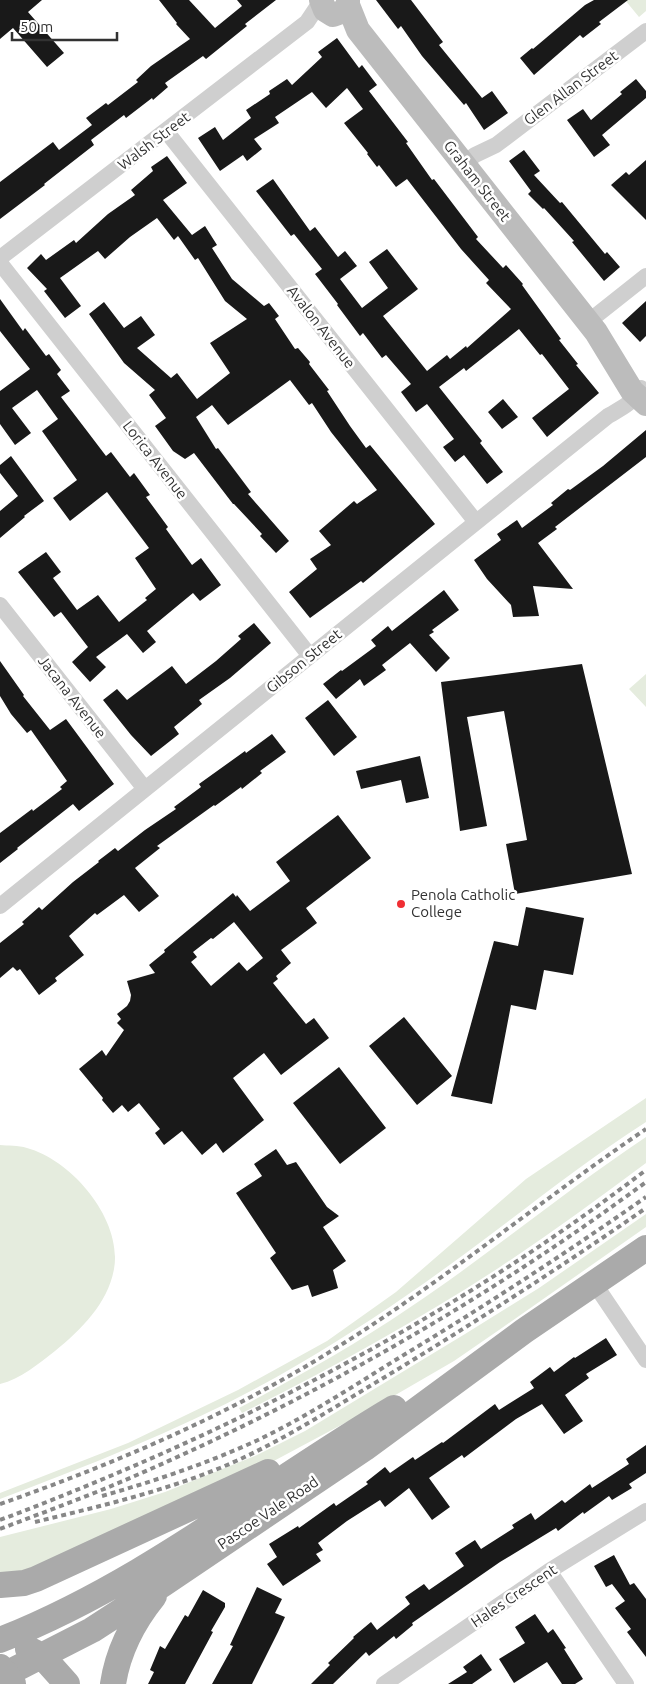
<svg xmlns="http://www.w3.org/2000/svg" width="646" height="1684" viewBox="0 0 646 1684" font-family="Ubuntu,sans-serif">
<rect width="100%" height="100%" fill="#fff"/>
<path fill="#e5ecde" d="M625 0H646V11L639 17Z
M646 674V707L629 689Z
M646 1098V1122C583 1162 526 1209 466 1253 413 1292 356 1331 299 1364 205 1420 103 1460 0 1499V1493L128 1443 238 1390 327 1341 396 1292 526 1179Z
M646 1137V1163C598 1199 550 1234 500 1267 417 1321 330 1369 242 1413L239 1408C297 1377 355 1345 409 1308 490 1254 565 1191 646 1137Z
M0 1145C8 1146 18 1145 27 1148 72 1160 123 1220 114 1269 108 1303 81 1330 55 1351 38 1364 21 1379 0 1384Z
M646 1214V1227L499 1330 454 1361 373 1408 270 1463 108 1540 0 1579V1537L111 1509 165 1492 257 1455 305 1431 465 1334 539 1288Z"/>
<path fill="#191919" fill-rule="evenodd" d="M0 0H42L28 12 64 53 47 67 13 28 0 39Z
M159 0H189L215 28 242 6 237 0H276L245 24 247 26 206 59 203 56 165 83 168 87 153 100 152 98 126 118 124 115 91 140 94 145 44 184 45 185 0 219V182L53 142 59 150 92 125 86 118 106 103 108 105 138 82 136 80 151 66 190 39 176 24 177 23Z
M376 0H411L443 42 439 45 482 98 492 91 508 113 484 130 466 103 464 105 422 56 401 26 398 29Z
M594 0H628L599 22 601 24 583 38 580 35 534 75 520 58 532 48 533 49 585 5Z
M337 38 359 68 362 65 377 85 369 91 408 142 406 143 432 180 434 179 478 237 476 239 503 268 506 265 523 284 522 285 561 339 559 340 578 364 576 365 599 393 547 437 532 418 569 389 542 354 540 355 519 329 466 371 464 368 439 387 482 441 480 443 503 472 487 484 464 455 455 462 443 447 454 439 427 404 416 412 401 392 411 384 386 355 382 358 363 333 360 336 337 305 338 304 315 274 322 269 294 234 291 236 256 191 273 179 310 231 315 227 338 257 345 251 357 266 340 279 362 308 388 288 369 262 387 249 418 289 383 316 427 371 447 355 450 359 466 346 467 348 511 309 486 283 489 280 461 249 407 179 396 187 379 165 377 167 367 154 368 153 344 123 363 109 347 88 326 108 312 92 275 117 279 123 254 139 262 149 247 161 243 155 220 171 198 138 215 127 223 140 251 118 246 110 270 94 269 91 287 79 292 85 322 57 318 52Z
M636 79 646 91V98L602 135 610 145 594 157 567 120 583 109 591 120 622 94 620 92Z
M524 150 540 171 534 175 560 203 562 202 605 254 607 252 620 267 604 281 572 242 574 241 544 208 543 209 528 194 531 191 509 161Z
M167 156 187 183 163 200 192 235 205 226 217 245 212 248 232 279 264 306 269 303 279 316 275 319 295 349 298 348 310 362 309 364 329 390 327 391 350 426 366 448 370 445 435 524 363 583 361 581 310 618 289 592 317 569 310 559 331 545 319 531 354 501 357 504 377 490 331 432 312 403 309 405 290 380 228 425 212 405 196 417 216 449 218 448 251 492 248 494 289 541 276 553 260 536 262 534 234 504H233L194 453 185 459 173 451 155 426 166 418 149 395 155 390 124 363 89 314 104 302 124 328 141 316 155 335 137 348 171 378 177 373 197 399 230 373 210 343 247 319 225 301 198 258 195 260 178 236 174 240 157 218 130 237 105 259 98 251 60 278 81 306 65 318 44 291 47 289 27 268 41 254 46 260 74 240 76 243 108 214 135 195 131 190 153 171 151 167Z
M646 160V220L611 185 626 172 629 175Z
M0 299 23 331 25 328 46 356 49 354 61 370 57 374 70 391 61 397 87 431 106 456 111 452 130 477 134 473 150 495 146 497 168 527 166 529 192 565 201 558 221 585 200 601 193 593 147 631 156 642 143 653 127 634 96 657 106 667 90 682 72 662 88 647 61 612 54 617 18 572 46 552 61 572 53 578 77 610 98 595 119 622 147 600 145 598 156 589 135 558 149 548 107 492 70 521 53 498 77 480 42 431 58 419 37 390 12 408 31 433 15 445 0 424V391L30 369 0 331Z
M646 301V336L640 342 622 323Z
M503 399 518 417 502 429 488 412Z
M646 430V457L555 527 557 529 538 543 573 589 533 586 539 616 513 617 511 605 487 579 474 560 501 540 497 534 517 520 522 528 553 505 551 503 568 489 570 490 603 466Z
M11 456 44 501 24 516 25 517 0 538V511L18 496 0 473V465Z
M444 590 459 610 432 630 434 632 429 635 450 658 436 672 410 643 382 665 386 670 364 686 360 679 336 699 323 684 341 670 342 671 376 646 371 640 388 626 392 631Z
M254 623 271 643 230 678 199 700 202 704 174 727 179 734 151 756 131 735 103 700 117 689 127 700 172 666 186 684 216 661 241 639 238 636Z
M0 661 24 695 23 696 50 730 66 719 114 784 79 811 73 804 17 848 18 849 0 863V833L32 809 33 811 62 789 60 787 67 781 31 730 27 733 11 714 0 696Z
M582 664 632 874 515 894 506 844 527 840 504 711 467 717 487 826 460 831 441 682Z
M328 700 357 737 334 756 305 718Z
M272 734 286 752 260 771 262 773 242 789 241 787 215 806 214 805 157 846 160 848 135 868 159 896 139 912 124 895 97 915 95 913 69 936 84 955 55 978 57 981 39 995 20 969 17 971 13 967 0 978V943L24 924 22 922 39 907 42 910 73 882 99 862 98 861 115 848 118 851 145 830 176 809 174 807 201 787 199 784 245 751 246 753Z
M420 756 429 798 406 803 401 780 361 789 356 771Z
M338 815 371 858 306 908 317 923 281 950 291 963 276 976 278 979 273 983 306 1024 314 1018 329 1038 281 1075 264 1053 233 1078 264 1120 223 1153 216 1143 202 1155 182 1131 164 1145 155 1133 160 1129 139 1103 128 1112 122 1105 113 1113 102 1100 103 1098 79 1069 102 1050 106 1056 124 1030 117 1023 121 1019 117 1014 127 1006 130 1001 131 995 127 981 155 973 149 965 165 952 164 950 233 893 236 897 237 895 250 911 290 881 276 862ZM234 922 263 958 247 971 239 962 211 986 191 962 197 957 193 952 211 938 213 939Z
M526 907 584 918 573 975 544 970 536 1010 511 1005 492 1104 451 1096 494 941 518 946Z
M404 1017 452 1076 417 1105 369 1046Z
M339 1067 386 1128 340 1164 293 1103Z
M276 1149 287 1165 296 1162 327 1207 339 1216 323 1227 346 1261 333 1270 338 1288 312 1297 308 1285 292 1290 270 1258 276 1253 236 1193 262 1176 254 1164Z
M606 1338 617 1355 586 1374 589 1378 565 1395 583 1421 564 1434 542 1404 516 1419 464 1458 462 1455 429 1478 450 1507 432 1520 409 1488 385 1507 380 1500 347 1521 318 1543 323 1550 316 1554 321 1561 283 1586 267 1564 277 1557 269 1544 298 1526 299 1528 334 1503 336 1506 368 1484 366 1482 385 1467 390 1473 413 1457 415 1460 442 1442 443 1443 495 1404 499 1410 534 1388 530 1382 550 1367 554 1372 574 1357 575 1358Z
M646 1445V1473L629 1484 632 1488 612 1500 609 1496 584 1514 583 1512 558 1531 556 1528 500 1562 412 1623 413 1625 396 1639 394 1636 369 1656 366 1652 333 1684H311L330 1665 328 1663 354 1638 353 1637 371 1622 377 1630 410 1604 405 1597 424 1584 429 1590 464 1566 455 1553 475 1540 481 1549 514 1528 512 1525 531 1513 535 1520 562 1500 565 1503 590 1484 592 1488 629 1464 626 1459Z
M614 1555 630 1585 634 1583 646 1599V1657L627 1632 631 1629 615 1608 625 1601 612 1584 606 1587 594 1566Z
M257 1587 282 1599 275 1613 285 1617 278 1632 252 1684H212L233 1646 230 1645Z
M203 1590 225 1603V1607L211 1631 213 1632 185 1684H148L154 1672 150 1670 160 1646 165 1649 185 1615 188 1617Z
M535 1614 548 1633 553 1629 566 1648 564 1649 583 1679 575 1684H562L547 1662 514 1683 499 1659 525 1643 515 1627Z
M481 1654 492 1670 472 1684H448L467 1672 463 1667Z"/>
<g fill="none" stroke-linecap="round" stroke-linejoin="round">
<path stroke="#cfcfcf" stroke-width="16" d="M166 131 476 522
M463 164 475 155 496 145 646 31
M0 258 307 22 321 1
M0 263 310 656
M588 322 646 276
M0 605 145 789
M0 906 608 416C622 408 633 403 641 388
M594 1283 646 1360
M549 1571 626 1684
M384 1684 549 1571 646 1511"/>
<path stroke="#bcbcbc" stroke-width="24" d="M321 0 325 10 333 15 344 11 348 5V0
M348 5 358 30 596 332 632 391 646 404"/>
<path stroke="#aaa" stroke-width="26" d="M0 1585 24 1583 36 1579 268 1472
M0 1640C143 1584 264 1485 394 1408
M28 1649 42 1656 67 1684
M0 1677 92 1630 163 1584 365 1448 524 1331 646 1248
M113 1684C118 1651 133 1622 154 1596"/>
<path stroke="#878787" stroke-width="4" stroke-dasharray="5 4" stroke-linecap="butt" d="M102 1496C155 1481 208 1463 258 1440 308 1416 355 1385 402 1356 485 1306 566 1253 646 1197
M0 1504C120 1462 237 1411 344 1343 449 1277 544 1198 646 1129
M0 1520C231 1433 449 1320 646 1170
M35 1522C97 1507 161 1492 220 1468 278 1444 331 1409 385 1377 474 1323 561 1267 646 1208
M0 1529C39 1514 78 1500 116 1484 304 1404 482 1303 646 1182"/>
<path stroke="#aaa" stroke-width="26" d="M0 1667 13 1684"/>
</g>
<circle fill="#f02e33" stroke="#fff" stroke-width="2" cx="401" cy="904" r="5"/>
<g text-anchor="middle" stroke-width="5" stroke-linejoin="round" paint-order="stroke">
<g font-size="15" fill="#323232" stroke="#fff">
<text transform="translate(571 88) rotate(-37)" y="5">Glen Allan Street</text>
<text transform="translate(154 141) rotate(-37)" y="5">Walsh Street</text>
<text transform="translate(477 181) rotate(52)" y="5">Graham Street</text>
<text transform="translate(321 327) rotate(52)" y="5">Avalon Avenue</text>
<text transform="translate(155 460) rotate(52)" y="5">Lorica Avenue</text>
<text transform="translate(304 661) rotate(-39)" y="5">Gibson Street</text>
<text transform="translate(72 697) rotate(52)" y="5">Jacana Avenue</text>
<text transform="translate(268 1513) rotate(-34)" y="5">Pascoe Vale Road</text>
<text transform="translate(514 1596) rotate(-34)" y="5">Hales Crescent</text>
</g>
<g font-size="15" fill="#323232" stroke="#fff" text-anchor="start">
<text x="411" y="900">Penola Catholic<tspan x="411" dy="17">College</tspan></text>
</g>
</g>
<path d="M12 32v8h105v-8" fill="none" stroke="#323232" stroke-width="2.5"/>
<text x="20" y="32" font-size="15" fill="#323232" stroke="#ffffff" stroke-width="4" paint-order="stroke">50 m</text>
</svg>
